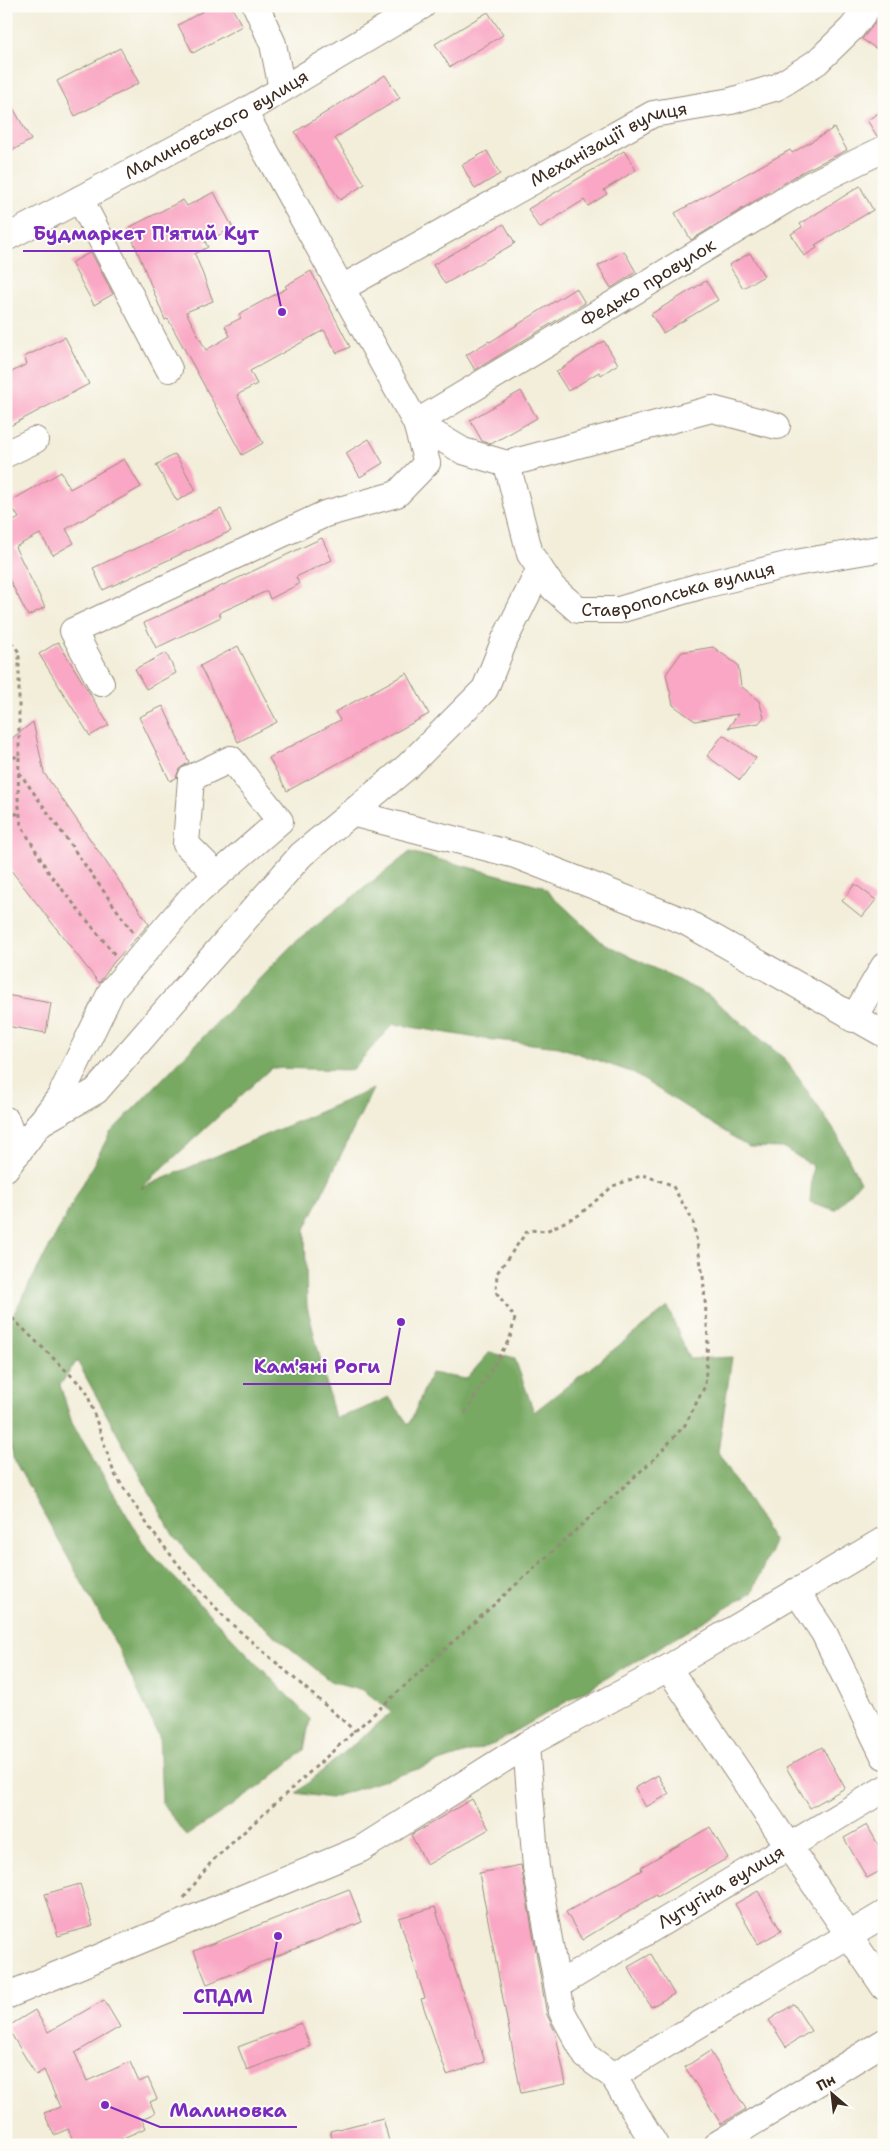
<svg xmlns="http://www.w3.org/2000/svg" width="890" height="2151" viewBox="0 0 890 2151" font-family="'Shantell Sans',sans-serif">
<rect width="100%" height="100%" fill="#fdfcf7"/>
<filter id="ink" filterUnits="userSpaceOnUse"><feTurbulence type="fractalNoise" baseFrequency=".02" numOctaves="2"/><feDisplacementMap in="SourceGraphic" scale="10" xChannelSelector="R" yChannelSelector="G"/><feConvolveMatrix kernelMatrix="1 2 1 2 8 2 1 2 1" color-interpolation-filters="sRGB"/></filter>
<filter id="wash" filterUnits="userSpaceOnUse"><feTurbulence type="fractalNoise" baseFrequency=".0096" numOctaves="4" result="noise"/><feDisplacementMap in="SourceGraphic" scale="20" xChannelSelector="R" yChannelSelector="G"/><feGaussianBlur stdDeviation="1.12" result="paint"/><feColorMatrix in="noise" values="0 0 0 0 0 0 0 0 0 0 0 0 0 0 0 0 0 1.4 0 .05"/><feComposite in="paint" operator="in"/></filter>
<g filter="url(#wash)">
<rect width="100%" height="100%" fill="#f3eeda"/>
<path fill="#78a963" stroke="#5a6a40" d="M410 852 542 886 603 943 708 995 786 1060 836 1133 860 1182 835 1210 810 1202 813 1166 784 1148 749 1147 631 1072 559 1047 477 1038 393 1024 352 1070 271 1068 141 1188 373 1089 305 1229 307 1306 335 1418 358 1411 389 1397 409 1425 431 1373 466 1379 490 1352 515 1359 534 1412 668 1307 689 1359 732 1357 718 1452 774 1542 752 1593 494 1744 330 1798 296 1793 392 1712 363 1690 330 1681 221 1591 173 1535 77 1361 60 1385 72 1423 147 1549 310 1719 304 1750 261 1786 186 1836 162 1803 159 1736 117 1646 13 1458 6 1414V1328L110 1133 293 944Z"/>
<g id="blocks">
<path fill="#f9a7c4" d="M212 6H231L242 26 193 53 178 25Z
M488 12 503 35 450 67 435 44Z
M876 22 884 27V54L862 39Z
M120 48 139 83 75 116 57 81Z
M385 75 400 98 335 138 365 184 340 200 295 132Z
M6 95 31 140 6 154Z
M884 110V134L877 136 867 120Z
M834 128 847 150 804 171 691 240 675 213 790 150 792 153Z
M487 151 500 174 475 189 462 165Z
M624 151 636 170 604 190 607 194 588 206 584 200 539 228 528 209Z
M860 186 873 210 815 245 817 248 804 256 791 234 802 227 800 224Z
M214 192 233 228 205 242 208 247 195 254 213 301 186 312 206 350 230 336 225 326 241 318 239 314 287 288 285 286 311 271 350 347 337 353 324 330 250 371 257 384 237 395 263 443 242 455 168 319 165 320 128 228 183 200 187 206Z
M504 224 515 243 445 284 433 265Z
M624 251 636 272 611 288 598 266Z
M91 252 113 294 94 305 71 263Z
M750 253 764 276 743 288 729 265Z
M706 281 718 300 663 333 651 314Z
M576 288 585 303 475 370 466 355 489 341 490 342Z
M65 337 89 384 6 428V375L27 364 24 357Z
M604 341 618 364 601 375 599 372 568 391 556 372Z
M521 391 537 418 491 444 482 441 470 420Z
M369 439 383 463 360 477 346 453Z
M175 454 196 490 177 501 156 465Z
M124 459 141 487 66 529 74 543 53 555 40 534 15 547 45 607 28 616 6 573V525L19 518 9 502 61 472 70 489Z
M221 509 231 531 103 590 93 568Z
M322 538 332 560 296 577 299 584 270 599 267 591 219 613 221 617 156 648 144 623Z
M58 642 109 725 90 736 39 654Z
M238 646 277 722 238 742 200 666Z
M713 647 738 665 741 686 759 701 764 717 759 723 728 728 738 714 695 721 673 705 666 674 682 652Z
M166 653 176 673 146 689 135 669Z
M407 673 429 714 287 791 269 758 340 720 335 712Z
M163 706 189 762 179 769 176 778 170 781 139 717Z
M33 722 44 773 149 924 114 962 99 983 6 864V743Z
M723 735 756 758 740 780 707 756Z
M855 884 876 900 862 917 842 901Z
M6 995 51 1003 46 1033 6 1026Z
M822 1747 845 1788 810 1808 786 1767Z
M658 1775 669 1794 646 1807 635 1788Z
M472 1799 489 1829 427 1865 411 1835Z
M867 1825 884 1855V1869L867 1878 844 1838Z
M710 1827 728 1858 657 1897 656 1895 582 1940 566 1912 642 1870 641 1867Z
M521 1865 547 2015 555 2031 566 2084 521 2093 479 1873Z
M80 1884 93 1926 58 1936 45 1894Z
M349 1889 362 1922 207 1984 194 1951Z
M758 1891 781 1931 758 1944 735 1904Z
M435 1907 485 2062 447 2075 421 1999 425 1998 399 1918Z
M651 1954 674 1994 651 2007 628 1967Z
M104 2000 120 2027 75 2053 87 2081 130 2062 139 2082 148 2078 157 2099 150 2102 155 2113 142 2119 146 2128 107 2145H75L68 2129 54 2135 44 2113 60 2107 44 2070 36 2075 7 2027 35 2010 48 2032Z
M794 2004 811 2031 786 2047 769 2020Z
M301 2023 310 2046 247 2070 238 2047Z
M710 2051 746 2109 721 2124 685 2067Z
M383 2118 390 2145H334L330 2131Z"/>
</g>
</g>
<g filter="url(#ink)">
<use href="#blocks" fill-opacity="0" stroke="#978c7c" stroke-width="1"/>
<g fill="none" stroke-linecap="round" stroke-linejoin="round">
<g stroke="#978c7c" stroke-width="28">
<g id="minor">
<path d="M256 6 273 44 282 89"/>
<path d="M80 199 169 369"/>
<path id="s1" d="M6 238 244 112 422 6"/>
<path id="s2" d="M342 288 653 114 731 101 777 87 817 62 852 28 869 6"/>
<path id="s3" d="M416 423 812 184 884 149"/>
<path d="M416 423 463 451 507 464 712 409 777 426"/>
<path d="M6 454 35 440"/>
<path id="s4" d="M507 464 530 554 553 588 578 610H619L700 586 795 563 884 548"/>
<path d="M101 683 73 631 325 514 397 494 427 463 416 423 244 112"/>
<path d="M351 813 515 855 686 922 884 1034"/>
<path d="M853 1019 884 966"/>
<path d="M6 1120 18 1153"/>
<path d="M40 1123 96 1091 301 855 408 766 485 689 505 639 540 569"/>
<path d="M6 1168 60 1097 112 990 191 898 280 821 231 759 191 778 186 844 217 875"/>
<path d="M796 1591 824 1633 884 1756"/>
<path d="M668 1668 884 1987"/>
<path d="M526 1745 536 1867 562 2012 586 2056 613 2076 655 2145"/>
<path id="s5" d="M558 1985 884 1789"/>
<path d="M6 1996 361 1849 526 1745 668 1668 884 1540"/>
<path d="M613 2076 884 1914"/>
<path d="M716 2145 884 2042"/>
</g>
</g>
<path stroke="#978c7c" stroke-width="3" stroke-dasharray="4 4" stroke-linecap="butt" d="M6 636 19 652V757H6
M19 757 18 798 21 825 49 873 115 955
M19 772 134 934
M6 814H20
M12 1318 86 1390 114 1473 151 1530 190 1579 227 1620 355 1731
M184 1898 212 1861 653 1460 685 1425 705 1386 708 1338 703 1276 693 1221 672 1185 643 1175 613 1186 579 1215 546 1231 528 1230 497 1273 496 1292 515 1318 510 1338 463 1417"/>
<use href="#minor" stroke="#fff" stroke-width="26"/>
</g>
</g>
<g text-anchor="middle" stroke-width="4" stroke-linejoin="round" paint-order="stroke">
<g font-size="18" fill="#3b2a1e" stroke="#fdfcf7">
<text dy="6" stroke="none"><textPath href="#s1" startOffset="239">Малиновського вулиця</textPath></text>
<text dy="6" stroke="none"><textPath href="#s2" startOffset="304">Механізації вулиця</textPath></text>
<text dy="6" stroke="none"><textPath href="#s3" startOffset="271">Федько провулок</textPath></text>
<text dy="6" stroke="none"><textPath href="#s4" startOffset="270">Ставрополська вулиця</textPath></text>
<text dy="6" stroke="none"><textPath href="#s5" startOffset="190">Лутугіна вулиця</textPath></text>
</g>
</g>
<path fill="none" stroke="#7b2cbf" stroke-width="2" d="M282 312L269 251H23M401 1322L390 1384H243M278 1936L263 2013H183M105 2105L160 2127H297"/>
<g fill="#7b2cbf" stroke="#fdfcf7" stroke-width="2">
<circle cx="282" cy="312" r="5"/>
<circle cx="401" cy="1322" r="5"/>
<circle cx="278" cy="1936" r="5"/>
<circle cx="105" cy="2105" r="5"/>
</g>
<g font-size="19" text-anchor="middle" font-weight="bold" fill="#7b2cbf" stroke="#fdfcf7" stroke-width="4" stroke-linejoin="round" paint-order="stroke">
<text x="146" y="240">Будмаркет П'ятий Кут</text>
<text x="317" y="1373">Кам'яні Роги</text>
<text x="223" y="2003">СПДМ</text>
<text x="228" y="2117">Малиновка</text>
</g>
<rect width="890" height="2151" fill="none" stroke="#fdfcf7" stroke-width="25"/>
<g transform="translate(832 2094) rotate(332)" stroke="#fdfcf7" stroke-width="4" paint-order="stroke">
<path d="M0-4L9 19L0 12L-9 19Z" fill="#3b2a1e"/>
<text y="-8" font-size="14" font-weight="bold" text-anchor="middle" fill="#3b2a1e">Пн</text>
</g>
</svg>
